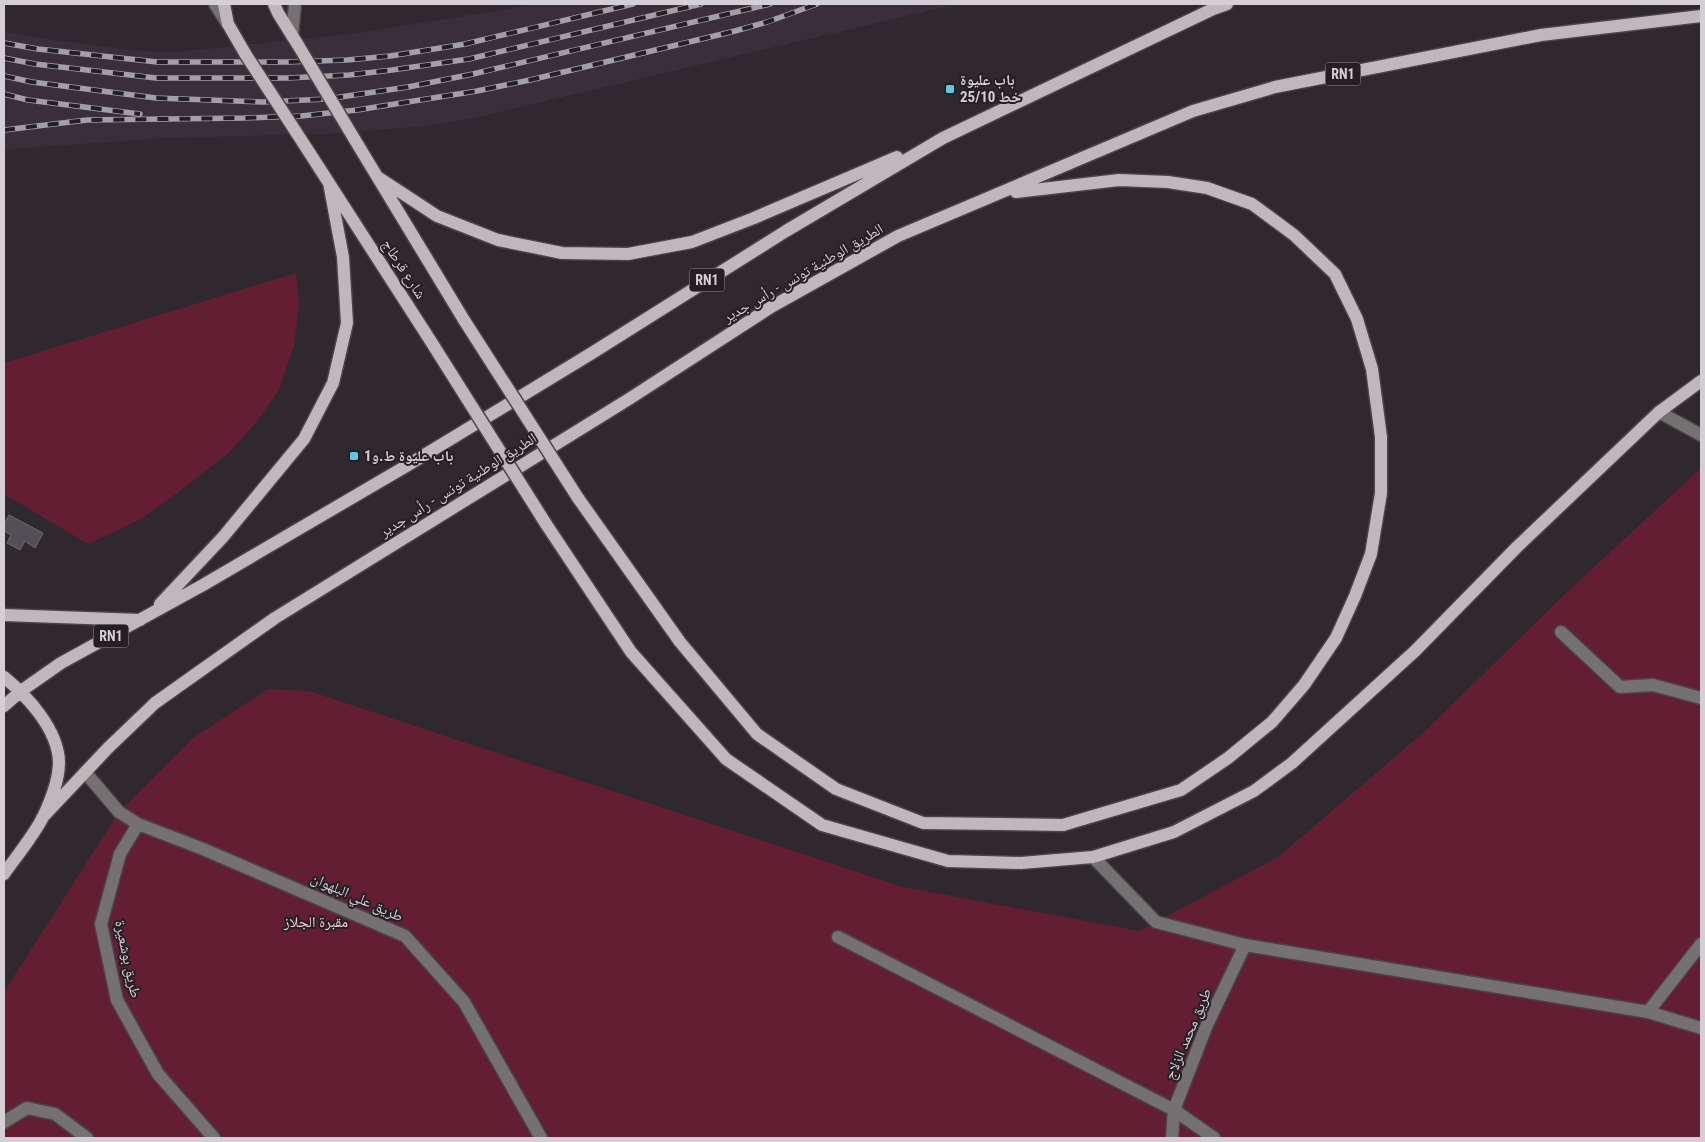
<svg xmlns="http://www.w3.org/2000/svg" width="1705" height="1142" viewBox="0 0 1705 1142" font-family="'Roboto Condensed','Noto Naskh Arabic',sans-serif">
<rect width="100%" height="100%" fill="#2f292f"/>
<path fill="#392e3a" d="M538 4H957L474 118 428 126 324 134 166 138 23 148 4 151V32L61 41 140 51 177 52 359 33Z"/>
<path fill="#631e33" d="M296 273 299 304 294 346 279 390 257 421 229 453 188 485 143 518 88 544 4 494V363Z
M1701 468V1138H4V992L119 812 193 738 268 689 309 691 903 887 1139 931 1278 857 1424 732 1566 593Z"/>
<path fill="#524f57" stroke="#6c6972" d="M9 515 43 533 35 548 25 541 20 550 7 543 11 535 4 531V524Z"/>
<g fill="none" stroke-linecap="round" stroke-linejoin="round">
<g stroke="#494449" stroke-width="15">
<path id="minor" d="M215 4 227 23
M292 36 295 4
M1659 412 1701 435
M1561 632 1620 687 1653 685 1701 698
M85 772 119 812 138 824 203 849 405 936 464 1002 541 1138
M138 824 120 854 101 924 117 1000 158 1074 214 1138
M1093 857 1156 922 1245 945 1648 1012 1701 1028
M838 937 1174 1110 1214 1138
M1648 1012 1701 944
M4 1122 27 1108 55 1114 87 1138
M1172 1138 1174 1110 1206 1027 1245 945"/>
</g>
<g stroke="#494449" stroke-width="15">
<path id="major" d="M224 4 228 24 246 55
M274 4 278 13 298 45
M358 145 464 320
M309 152 430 340
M379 178 437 216 498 240 562 253 628 254 692 242 754 218 897 157
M578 498 680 642 757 734 836 789 923 823 1063 825 1181 790 1228 758 1272 722 1304 685 1336 638 1355 596 1371 554 1381 493V437L1372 369 1357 319 1335 274 1294 235 1252 204 1207 188 1168 182 1119 180 1016 192
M546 524 631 652 726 759 822 825 948 861 1021 863 1093 857 1174 832 1254 791 1292 763 1415 651 1517 547 1659 412 1701 381
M160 604 223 537 304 439 333 383 347 323 343 257 329 183
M4 615 140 620
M4 677C27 696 58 729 59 762 59 781 51 800 43 817 34 835 16 857 4 874
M4 706 21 691 61 663 203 585 408 465 592 353 786 231 943 138 1213 9 1227 4
M42 818 108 748 155 703 275 618 629 399 771 307 898 236 1193 111 1275 87 1541 35 1701 16"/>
</g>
<use href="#minor" stroke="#757173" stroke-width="12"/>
<use href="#major" stroke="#c0b7bc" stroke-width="12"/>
<g stroke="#a39fa4" stroke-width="5.5">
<path id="rail" d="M4 43 38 49 157 62H287L347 60 390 56 465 44 633 4
M4 58 35 64 156 78H287L349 75 392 70 469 59 701 4
M4 76 32 82 156 98 262 102 327 99 408 87 473 74 770 4
M4 94 28 100 140 114
M4 130 87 120 244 118 301 116 357 110 477 91 530 80 735 31 767 22 817 4"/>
</g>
<use href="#rail" stroke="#251f25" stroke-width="4" stroke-dasharray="11" stroke-linecap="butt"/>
<g stroke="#494449" stroke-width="15" stroke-linecap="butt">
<path id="major-bridge" d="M298 45 358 145
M246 55 309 152
M464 320 578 498
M430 340 546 524"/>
</g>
<use href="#major-bridge" stroke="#c0b7bc" stroke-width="12"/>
</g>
<g fill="#5bc8e6" stroke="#251f25" stroke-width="2">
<rect x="945" y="84" width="10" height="10" rx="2.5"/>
<rect x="349" y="451" width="10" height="10" rx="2.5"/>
</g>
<g text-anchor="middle" stroke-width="4" stroke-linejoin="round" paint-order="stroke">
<g fill="#251f25" stroke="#9f9aa0" stroke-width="1">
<rect x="1325.5" y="62.5" width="35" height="23" rx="4"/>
<rect x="689.5" y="268.5" width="35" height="23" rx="4"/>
<rect x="93.5" y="624.5" width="35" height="23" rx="4"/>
</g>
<g font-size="14" font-weight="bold" fill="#d3cfd4">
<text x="1343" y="79">RN1</text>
<text x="707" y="285">RN1</text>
<text x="111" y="641">RN1</text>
</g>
<g font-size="15" font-weight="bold" fill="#d3cfd4" stroke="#251f25" text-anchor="start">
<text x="960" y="85">باب عليوة<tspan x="960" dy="17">خط 25/10</tspan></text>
<text x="364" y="461">باب عليوة ط.و1</text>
</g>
<g font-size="15" fill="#d3cfd4" stroke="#251f25">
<text transform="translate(404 269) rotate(57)" y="5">شارع قرطاج</text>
<text transform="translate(803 273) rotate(-30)" y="5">الطريق الوطنية تونس - رأس جدير</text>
<text transform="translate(458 485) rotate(-32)" y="5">الطريق الوطنية تونس - رأس جدير</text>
<text transform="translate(357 897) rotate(24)" y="5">طريق علي البلهوان</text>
<text transform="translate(128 959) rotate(78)" y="5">طريق بوشعيرة</text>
<text transform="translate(1188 1034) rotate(-67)" y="5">طريق محمد الزلاج</text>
</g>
<g font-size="15" fill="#f9cad3" stroke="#251f25">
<text x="316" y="927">مقبرة الجلاز</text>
</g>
</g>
<rect width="1705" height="1142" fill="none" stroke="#d3cfd4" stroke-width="10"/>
</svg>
